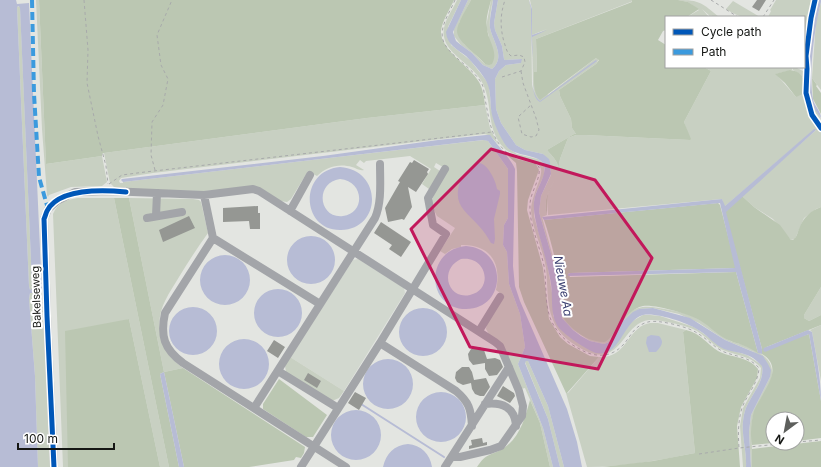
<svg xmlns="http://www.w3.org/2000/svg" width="821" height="467" viewBox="0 0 821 467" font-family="Inter,sans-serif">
<rect width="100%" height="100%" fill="#e3e5e1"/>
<path fill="#d2d8cf" d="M358 259 404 288 405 293 344 391 290 357 353 260Z"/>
<path fill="#c8d0c2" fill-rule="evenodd" d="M36 0H39L46 164 102 156 107 182 102 186 71 187 49 195 48 197 47 195 42 129Z
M457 0H461L448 27 451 45 470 60 485 79 489 85 491 109 498 131 508 148 517 154 538 159 542 162 544 164V175L536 193 534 201V216L547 262 553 299V316L596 352 625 330 630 323 636 319 643 315H650L660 316 694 327 724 348 747 355 762 365C765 383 750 395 745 411 739 431 747 448 746 467H743L740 426 743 408 760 378 761 368C750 354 733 356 719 348 711 343 705 336 697 331 690 326 658 319 649 320 621 323 622 372 580 348 568 341 558 333 553 320 546 304 548 284 546 268 543 248 532 230 531 210 531 197 543 177 541 169 539 159 513 157 504 148 486 130 493 105 483 84 475 66 447 55 444 37 441 25 452 11 457 0Z
M468 0H471L459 23 464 44 485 64 489 36 486 27 491 0H493C491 9 489 19 490 28 493 42 506 57 492 69L483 65 472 53 461 45 454 36V29Z
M498 0H529L531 9 532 85 535 95 533 85 532 36 547 29 532 35V9L530 0H632L633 1 536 39 537 72H534L548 95 596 58 599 59 596 64 559 90 560 96 571 119 572 128 576 134H574L547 150C550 154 555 158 557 163 561 174 552 183 548 193 545 200 545 208 547 215L542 217 558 275 561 303 565 319 579 333 615 332C631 304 641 304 670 310 681 312 693 315 702 321 711 327 719 335 729 340 733 343 738 343 743 345 753 349 768 355 771 366 777 383 758 397 754 413 750 424 752 437 752 449 753 455 752 461 752 467H751L749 432 751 415 770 377 754 352 725 340 699 323 679 314 653 308 639 309 623 321 609 342 604 344 590 341 573 330 566 323 562 318 561 311 560 291 554 264 539 212 541 196 551 175V167L543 154 525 150 516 145 501 123 496 109 495 79 499 71 506 65 521 63V59L505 60 504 59 502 46 495 30 494 23Z
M678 0C700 0 702 3 719 17H714L710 15 712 17H711L702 9 709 17H687L699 10 688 2Z
M776 0H814L809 26 805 65 804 66V17H768L771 11 770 10Z
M816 0H818C811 30 806 67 811 98 812 106 820 113 821 120 817 115 813 110 811 104 803 81 811 24 816 0Z
M733 1 760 17C743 17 740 18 726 9Z
M821 2V90L812 78 816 22Z
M20 6 32 284V290H30L29 286 17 7Z
M704 67H795L805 72 808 105 818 121 817 123 819 126H821V207L816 209 804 218 795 239 791 240 773 219 754 207 742 196 815 131 816 129 795 146 724 207 722 199 548 215V194L557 175 560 159 568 138 576 135H585L690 140 684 122 711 71ZM793 68V70L800 74 803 78 796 97 776 74 792 70Z
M485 105 490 128 499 146 508 156C501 150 493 134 484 134L153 173 121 178 119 181 120 183H123V182L484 140 488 141 508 169V218L504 225 503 245 507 252 509 284 520 314 525 347 518 364 543 428 553 467H550L540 423 525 388 521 389 486 329 487 323 504 296 496 290C502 263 490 244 461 245V247L452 249 445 254 440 251 455 228 437 216 431 204 435 191 448 170 436 163 434 167 440 171 429 189 422 184 431 169 410 156 366 161 364 163 360 160 356 165 364 170C359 171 356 168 352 167 339 163 326 167 317 176L308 171 291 199 287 202 280 201 261 188 204 191 126 190V187H114L110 183 104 153 367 118Z
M78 198H114L169 467H160L129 319 121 322 68 467H63L53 214C58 202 66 200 78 198Z
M129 198 193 199 199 200 201 202 208 233C198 247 188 262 179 277 167 297 155 312 161 336 164 351 171 359 183 368L164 372Z
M821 287V315L809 321 804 318V315Z
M30 293H42L51 467H38L35 376 29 299Z
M650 323H658L686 330 683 332 695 453C660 460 623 467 587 467L566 393H568L599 357C602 357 606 357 609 356 628 351 629 327 650 323Z
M821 325V381L812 332 810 330Z
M290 357 344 391 339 398 332 401 286 372 285 366Z
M526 361H528L548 406 564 467H560L548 419 525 362Z"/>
<path fill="#bbc7b2" d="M39 0H454C450 9 442 21 441 31 440 50 469 65 479 82 483 89 484 97 485 105L367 118 104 153 102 154V156L46 164Z
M471 0H491C489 9 485 19 487 28 488 42 499 51 492 64L489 65 485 64C479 56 457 42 457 31 457 23 467 8 471 0Z
M632 0H678L688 2 699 9 687 17H666V30L663 31 658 40 666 45V67H704L711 71 684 122 691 139 690 140 585 135H576L568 138 560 159 557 175 548 194 547 215C545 208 545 200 548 193 552 183 561 174 557 163 555 158 550 154 547 150L574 134H576L572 128 571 119 560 96 559 90 596 64 599 60 596 58 540 100C533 93 534 81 534 72H537L536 39 632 2Z
M790 70C805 72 804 81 805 93L796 97 785 83 775 74Z
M812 78 817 85 816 86 821 93V114L813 99Z
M508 154 517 159 536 164 539 170 528 200 527 210 543 268 549 319 560 337 568 344 590 356 599 357 567 393H566L524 302 519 287 517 171 516 163 508 156Z
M742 196 754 207 780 225 791 240H793C797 237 797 234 799 229 803 218 810 211 821 207V287L804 315V318L809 321 821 315V325L764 348 809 334 821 401V438L797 441V419H773V443L752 445C750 435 751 421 754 411 760 394 787 369 762 354V349L725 212Z
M114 198H129L164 372 183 368 305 447 304 453 301 458 296 457 294 460 249 467H184L164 372 160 374 179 467H169Z
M718 203 720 205 736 267 735 268 570 273 568 274 570 277 736 272 758 353C753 350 748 347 742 345 738 343 734 343 731 341 719 337 711 327 701 321 691 314 654 304 643 306 623 310 613 341 604 342 599 342 593 340 589 339 580 335 571 328 565 320 560 312 560 286 558 275 555 257 550 237 544 220Z
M129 319 160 467H68L65 331Z
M686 330C700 333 707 344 718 351 731 358 748 356 758 369L757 378 741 407 737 426 740 467H602L653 461 695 453 683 332Z
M279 379 327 415 313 437H306L263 409V404Z
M530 400 540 423 550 467H477C487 452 491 456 504 448 520 437 525 418 530 400Z
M821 441V467H752V449Z"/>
<path fill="#b7bcd5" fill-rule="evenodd" d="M0 0H16L17 4 29 3 42 293H30L29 299 35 376 38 467H0ZM19 6 20 8 32 284V289L30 290 29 286 17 7Z
M461 0H468L453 32 456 41 461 45 472 53 483 65 492 69C506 57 493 42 490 28 489 19 492 9 493 0H498L494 23 495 30 502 46 504 59 505 60 522 59 521 63 506 65 499 71 495 79 496 109 501 123 516 145 525 150 543 154 549 159 550 162 551 174 541 196 539 212 554 264 560 291 562 318 573 330 581 336 590 341 604 344 609 342 612 339 623 321 633 312 639 309 653 308 690 318 725 340 763 356 768 364 771 370 770 377 751 415 749 432 751 467H746C747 448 739 431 745 411 750 395 765 383 762 366 758 362 753 357 747 355 740 352 732 352 724 349 715 345 708 336 700 331 689 323 656 312 643 315 622 321 621 358 596 353 587 350 561 333 557 325 550 313 553 297 551 284 548 266 543 249 538 231 536 221 533 212 534 202 535 189 547 177 544 165 540 154 515 157 507 147 500 138 492 120 491 109 490 99 491 88 485 79 480 71 473 63 466 56 457 49 447 45 446 32Z
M529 0 532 9V35L547 30 532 37C532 44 533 51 533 59 534 71 529 92 540 101L596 60 597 61 540 102C529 96 534 70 533 58 531 42 531 25 531 9Z
M818 0H821V2C815 25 808 75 813 99 814 106 821 111 821 118 818 113 813 108 812 102 804 79 812 24 818 0Z
M814 129H816L815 131 726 212 762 349V354L758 353 736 272 568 276V274L570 273 735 268 720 203 544 220 542 217 722 199 725 206Z
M486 135H490C497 145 512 160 515 169L513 266 515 286 520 301 567 409 577 442 582 467H564L548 406 528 361H526L525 363 548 419 560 467H553L543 428 518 364 525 347 520 314 509 284 507 252 503 245 504 225 508 218V169L488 141 483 140 123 182 121 180 122 179 323 156 438 140Z
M479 163C488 164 496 181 497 189L500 191V194L494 219 495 239 494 244 491 243C487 236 483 230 478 225 465 211 454 205 459 185 461 179 462 175 467 172 471 168 474 164 479 163Z
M340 167C383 170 382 229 341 230 301 231 298 171 340 167ZM340 179C364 181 366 213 343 216 319 219 314 183 340 179Z
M287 260a24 24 0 1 1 48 0a24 24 0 1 1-48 0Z
M466 246C508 249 507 309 466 309 426 309 424 250 466 246ZM461 259C487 255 494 290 470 295 447 300 439 269 461 259Z
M200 280a25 25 0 1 1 50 0a25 25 0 1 1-50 0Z
M254 313a24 24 0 1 1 48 0a24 24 0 1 1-48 0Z
M169 331a24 24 0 1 1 48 0a24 24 0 1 1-48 0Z
M399 332a24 24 0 1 1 48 0a24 24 0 1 1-48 0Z
M808 330 812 332C816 355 821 377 821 401L809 334 765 352 763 350 764 348Z
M651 335 659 336C665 342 661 347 656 352H649L646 343 647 337Z
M219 364a25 25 0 1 1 50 0a25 25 0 1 1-50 0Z
M363 384a25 25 0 1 1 50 0a25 25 0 1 1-50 0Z
M164 372 184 467H179L160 374Z
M416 417a25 25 0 1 1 50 0a25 25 0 1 1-50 0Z
M331 435a25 25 0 1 1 50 0a25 25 0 1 1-50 0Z
M408 444C421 445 430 454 432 467H383C386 454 394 445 408 444Z"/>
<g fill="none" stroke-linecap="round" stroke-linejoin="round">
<path stroke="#b7bcd5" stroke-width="2" d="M361 404 444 457"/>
</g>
<path fill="#959793" d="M757 0H766L759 11 752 7Z
M414 160 429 169 427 172 428 174 416 192 408 187 412 207 404 220 402 219 388 222 385 208 400 182 398 181 410 162 412 163Z
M258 206V213H260V229H250L249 221 223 222V208Z
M189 216 195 228 163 242 159 230Z
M381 222 411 242 401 257 389 249 392 245 374 233Z
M274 340 285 347 278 358 267 351Z
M475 347H480L484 350 487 359 495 358 500 360 503 367 497 375 489 376 485 369V363L473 365 469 360 468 354 471 349Z
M462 367H469L472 372 474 380 486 378 490 387 484 396H480L475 394 472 389 471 383 463 385 457 382 455 378 456 372Z
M308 373 321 381 317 388 304 380Z
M503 386 514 393 515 396 510 403 497 396Z
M355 392 366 398 359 410 348 403Z
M482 438 483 443 487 442V445L469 449V446L472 445 471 440Z"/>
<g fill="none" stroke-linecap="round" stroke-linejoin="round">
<path stroke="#a8aaab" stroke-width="1" stroke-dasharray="3 3" stroke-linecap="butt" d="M84 0 88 50 87 83 98 136 106 166 108 184
M455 0C450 12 439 27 443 40 448 56 473 67 482 84 484 88 484 94 485 99 489 118 490 135 504 150 514 160 530 157 539 167 541 180 530 192 530 205 529 225 540 246 544 266 547 283 544 304 551 320 557 333 566 342 578 348 592 357 609 359 622 346 631 337 633 326 648 322 657 319 689 327 697 333 706 338 713 346 722 351 735 357 749 356 759 368 758 384 747 394 742 408 738 421 738 434 739 448
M711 0 738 17
M763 17 774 0
M521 71 523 83 536 118 539 130 536 136 531 137 522 134 518 117 531 105
M502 77 521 71 525 62 524 57 519 55 511 56C506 52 506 47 504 42 500 27 500 15 505 0
M155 170 151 155 152 122 163 105 168 79 161 65 157 35 172 0
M109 184 122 175 145 172 492 132
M797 442 821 440
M699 454 739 448 789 443"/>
<path stroke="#a3a5a9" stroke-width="8" d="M204 195 213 238 165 313C160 336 164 349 183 363L346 467
M290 211 310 175
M156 216 157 193
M147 218 182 212
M213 238 320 304
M479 331 500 297
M380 343 456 391C469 402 471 409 472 426
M278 371 338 408
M485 404C502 402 515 407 516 426
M254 408 375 218C382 202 380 182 380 164
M54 467 47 316 44 219 48 209 57 201 75 192 109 191 204 195 253 189 259 191 495 342 500 346 519 391 523 406 522 416 501 446 490 450 460 457H452
M301 467 380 343 446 234 433 225 428 198 445 169
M445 467 509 367"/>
<path stroke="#3b9ade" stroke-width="4" stroke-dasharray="8 4" stroke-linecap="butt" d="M32 0 34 94 39 177 48 209"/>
<g stroke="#fff" stroke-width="8">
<path id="cycleway" d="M815 0 811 18 806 56 807 69 806 93 812 115 821 128
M54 467 47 316 44 219C45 217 46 213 47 211 59 188 104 190 126 192"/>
</g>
<use href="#cycleway" stroke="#0057b8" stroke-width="5"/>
</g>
<path fill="#c2185b" fill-opacity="0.2" stroke="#c2185b" stroke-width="3" stroke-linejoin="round" d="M491 149 595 180 652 258 598 369 470 347 411 229Z"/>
<g text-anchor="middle" stroke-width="4" stroke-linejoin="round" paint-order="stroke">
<g font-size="11" fill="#151714" stroke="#fff">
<text transform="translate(36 297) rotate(-92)" y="4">Bakelseweg</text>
</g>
<g font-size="12" font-style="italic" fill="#373c6e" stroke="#fff">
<text transform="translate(563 286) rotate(80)" y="4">Nieuwe Aa</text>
</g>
</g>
<rect x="665" y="16" width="140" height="52" fill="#ffffff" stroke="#a1a2a1"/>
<rect x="673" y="29" width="20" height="6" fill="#0057b8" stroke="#a1a2a1"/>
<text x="701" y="36" font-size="12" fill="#151714">Cycle path</text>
<rect x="673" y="49" width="20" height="6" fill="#3b9ade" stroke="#a1a2a1"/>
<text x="701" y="56" font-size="12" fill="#151714">Path</text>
<g transform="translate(785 431) rotate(212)"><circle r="19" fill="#ffffff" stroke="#a1a2a1"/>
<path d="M0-3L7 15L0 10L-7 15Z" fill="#5d5f5c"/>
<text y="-6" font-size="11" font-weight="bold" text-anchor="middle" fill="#151714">N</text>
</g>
<path d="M18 443v6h96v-6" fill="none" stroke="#151714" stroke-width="2"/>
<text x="24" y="443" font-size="12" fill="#151714" stroke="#ffffff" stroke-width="3" paint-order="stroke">100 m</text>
</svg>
